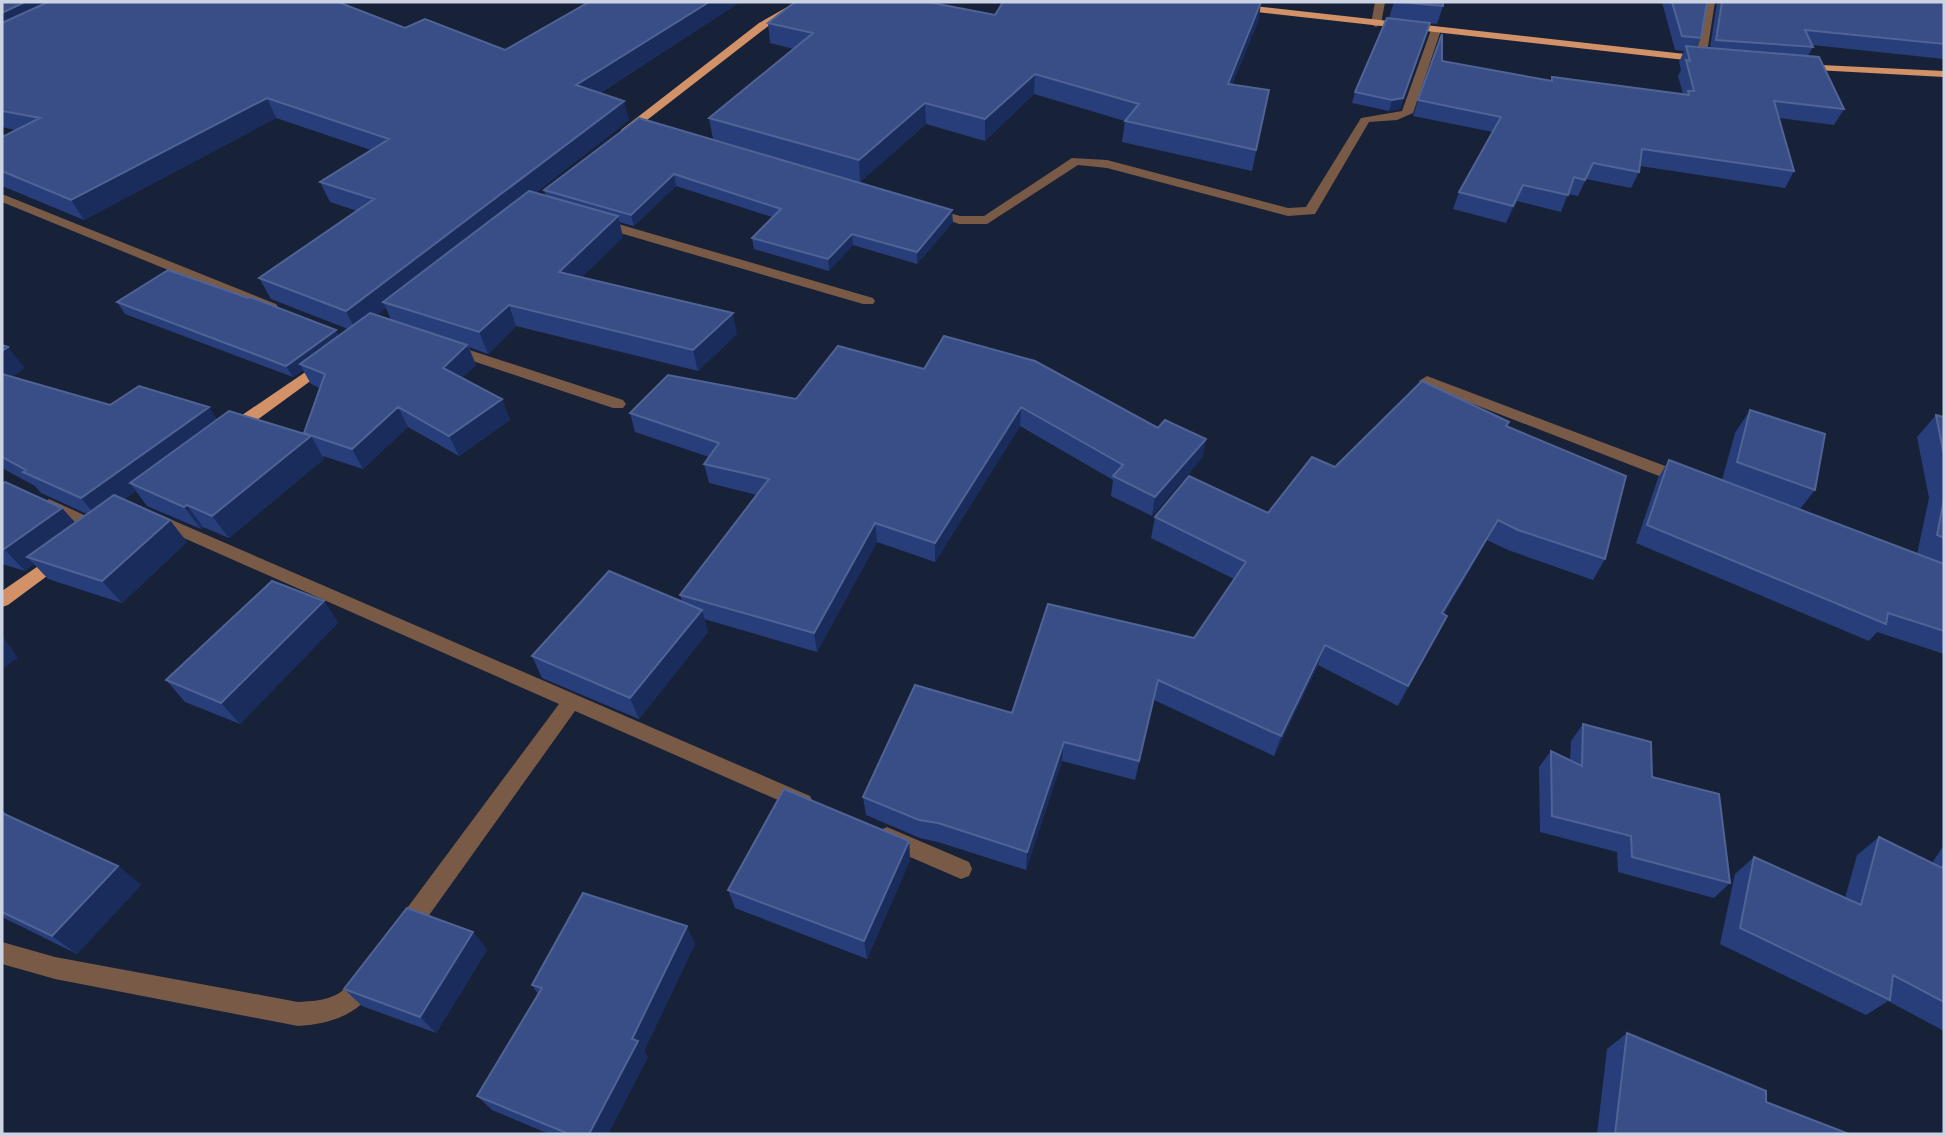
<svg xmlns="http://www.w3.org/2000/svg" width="1946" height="1136" viewBox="0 0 1946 1136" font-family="Commissioner,sans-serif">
<rect width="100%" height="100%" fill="#172138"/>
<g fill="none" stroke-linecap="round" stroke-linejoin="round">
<path fill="#795a46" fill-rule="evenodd" d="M1375 2H1385L1381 24 1376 27 1371 24Z
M1705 2H1715L1706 59 1701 62 1696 59Z
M1436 27 1441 30 1413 113 1397 120 1369 122 1315 214 1288 216 1107 168 1078 165 987 224H959L924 211 930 207 960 216H984L1072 158 1107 160 1288 208 1306 207 1361 118 1402 111 1431 30Z
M2 194 276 304 278 307 276 310H266L2 202Z
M601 219 873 298 875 301 873 304H863L596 226V220Z
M451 344 623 400 626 404 623 408H613L446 352 444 349 446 346Z
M1427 376 1689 475 1691 479 1689 483H1677L1422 384 1419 381Z
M49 499 106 525 108 529 100 535 43 509 41 505Z
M156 513 810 796 813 802 810 808 803 811 796 808 575 711 412 939 404 942 396 939 393 931 396 923 559 704 150 523 148 519 150 515Z
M887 827 969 862 972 869 969 876 961 879 880 844 876 837 880 830Z
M2 942 55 957 298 1002C317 1001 333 1000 347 987 354 979 358 972 368 968L376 971 379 979C365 1013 332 1024 298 1026L55 979 2 964Z"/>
<path fill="#d29167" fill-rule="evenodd" d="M796 2H808L767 27 629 134H621V130L759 23Z
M1189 2H1219L1703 56 1708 59 1703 62 1194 5Z
M1801 64 1944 71V77L1797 69 1796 67Z
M326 358 331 360 333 363 331 366 238 434H226L224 430 226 426Z
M60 551 66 552 69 557 66 562 8 605 2 607V591Z"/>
</g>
<path fill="#273e7b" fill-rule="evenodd" d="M2 2 405 28 505 50 740 2 600 93 629 120 535 193 546 196 544 190 639 118 953 222 917 264 853 245 829 271 754 249 752 238 772 217 676 186 634 226 619 222 623 237 582 277 737 334 698 371 516 326 488 354 469 347 476 365 462 378 502 399 510 420 459 456 408 427 363 469 323 456 324 459 229 538 203 527 201 529 147 506 136 491 124 499 187 542 122 603 48 579 34 564 25 571 2 564V484L75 522 87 514 41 493 35 486 2 468V345L25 368 11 377 110 405 218 420 304 434 320 388 311 384 303 370 293 377 125 314 117 302 339 335 348 329 271 299 259 278 357 211 330 202 320 182 371 150 276 118 84 220 2 186V137L15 130 2 127ZM386 308 391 320 377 315Z
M1394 2H1443V6L1437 24 1389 18Z
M1662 2H1707L1701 38 1697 47 1710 48 1717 2H1944V59L1812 45 1813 47 1808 56 1844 109 1834 125 1779 118 1794 171 1785 188 1640 166 1639 172 1631 188 1586 179 1578 196 1568 194 1561 212 1517 201 1506 223 1453 209 1459 192 1493 132 1413 116 1418 100 1442 61 1551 81 1552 77 1683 94 1678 76 1681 70 1679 62 1684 51 1675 50Z
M995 15 1259 19 1232 85 1269 90 1252 171 1122 142 1125 121 1034 94 985 141 926 124 860 182 713 139 709 118 794 49 770 43 768 23Z
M1430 23 1400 109 1389 111 1352 103 1355 92Z
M924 369 1158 428 1206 439 1202 458 1152 516 1111 496 1113 480 1020 426 935 562 877 542 817 652 704 619 708 632 639 719 542 678 532 656 682 602 680 595 757 495 709 483 704 464 709 457 635 432 630 413 796 399Z
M1750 410 1815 490 1800 509 1917 554 1929 498 1917 437 1936 415 1944 417V654L1877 632 1869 641 1636 543 1658 478 1669 460 1722 480 1735 433Z
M1507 426 1605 559 1593 580 1508 550 1487 540 1444 614 1437 636 1398 706 1318 665 1274 756 1154 700 1135 780 1062 761 1026 870 938 842 920 838 866 815 863 797 1012 713 1194 638 1234 579 1151 538 1155 517 1268 513 1335 467Z
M324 601 338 623 240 724 185 702 166 680Z
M1583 724 1652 777 1730 883 1714 898 1618 872 1617 852 1540 832 1539 767 1551 751 1570 761 1571 741Z
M2 810 12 818 118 866 141 885 77 954 2 917Z
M1879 837 1932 863 1944 845V1031L1888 1001 1866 1015 1720 944 1735 874 1754 857 1845 898 1857 855Z
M909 841 910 860 867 959 735 908 728 890Z
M473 932 487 950 436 1033 362 1006 344 989Z
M695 944 644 1051 648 1057 608 1134H549L492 1110 477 1096 538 994 532 985Z
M1627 1033 1766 1102 1849 1134H1597L1607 1049Z"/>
<path fill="#192c5b" d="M25 2H73L2 37V13Z
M709 2H740L582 104 576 85Z
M1261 2 1259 19 1224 105 1228 84Z
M1430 23 1400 109 1389 111 1392 100Z
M1035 74 1034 94 985 141V119Z
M267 98 276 118 84 220 71 200Z
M624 101 629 120 391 304 383 302 386 308 356 331 346 311Z
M925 103 926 124 860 182 859 160Z
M674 174 676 186 634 226 631 215Z
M1523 185 1517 201 1506 223 1513 206Z
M952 210 953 222 917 264V252Z
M618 216 623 237 566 293 559 272Z
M852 234 853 245 829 271 828 259Z
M509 305 516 326 488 354 479 332Z
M733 313 737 334 698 371 693 350Z
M336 330 342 342 300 364 303 370 293 377 286 366Z
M467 345 476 365 452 388 443 368Z
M8 347 25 368 2 383V351Z
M502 399 510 420 459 456 449 436Z
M209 407 223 428 130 483 136 491 98 518 81 498Z
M398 407 408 427 363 469 352 449Z
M1021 407 1020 426 935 562V543Z
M311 436 324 459 229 538 212 516Z
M1206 439 1202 458 1152 516 1155 497Z
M187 505 203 527 201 529 184 507Z
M62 508 82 530 27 557 34 564 25 571 4 549Z
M170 520 187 542 122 603 102 581Z
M1498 520 1487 540 1432 634 1442 613Z
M875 523 877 542 817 652 814 633Z
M324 601 338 623 240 724 221 703Z
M702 610 708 632 639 719 630 698Z
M1447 616 1437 636 1398 706 1408 686Z
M2 635 18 658 2 669Z
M1325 645 1318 665 1274 756 1281 736Z
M1064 742 1062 761 1026 870 1027 852Z
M909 841 910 860 867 959 864 941Z
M118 866 141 885 77 954 52 936Z
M687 926 695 944 644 1051 648 1057 608 1134H589L632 1039Z
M473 932 487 950 436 1033 420 1017Z"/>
<path fill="#394e86" stroke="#506395" stroke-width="2" d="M2 2H25L2 13Z
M48 2H338L405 28 425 19 505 50 589 2H709L576 85 624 101 346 311 259 278 374 199 320 182 389 139 267 98 71 200 2 171V137L40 118 2 111V23Z
M795 2H928L995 15 1003 2H1261L1228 84 1269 90 1256 150 1125 121 1139 104 1035 74 985 119 925 103 859 160 709 118 813 33 768 23Z
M1400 2H1443V6Z
M1672 2H1707L1701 38 1682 36Z
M1722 2H1944V44L1805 30 1813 47 1716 40Z
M1387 18 1430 23 1403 98 1392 100 1355 92Z
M1442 34V61L1552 81V77L1689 95 1688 91H1694L1686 60 1690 61 1686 46 1819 57 1844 109 1774 101 1794 171 1642 149 1639 172 1593 163 1585 180 1574 177 1568 195 1523 185 1513 206 1459 192 1501 117 1418 100Z
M639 118 952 210 917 252 852 234 828 259 752 238 781 209 674 174 631 215 544 190Z
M529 191 618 216 559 272 733 313 693 350 509 305 479 332 383 302Z
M168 270 248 298 250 297 336 330 286 366 117 302Z
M370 313 467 345 443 368 502 399 449 436 398 407 352 449 304 433 325 374 300 364Z
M944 336 1035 361 1158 428 1165 420 1206 439 1155 497 1113 476 1123 465 1021 407 935 543 875 523 814 633 680 595 769 479 704 464 719 443 630 413 668 375 796 399 838 346 924 369Z
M2 345 8 347 2 351Z
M2 374 110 405 139 386 209 407 81 498 23 472 26 470 2 457Z
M1422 381 1509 422 1506 426 1626 476 1605 559 1518 530 1498 520 1442 613 1447 616 1408 686 1325 645 1281 736 1158 680 1139 761 1064 742 1027 852 938 823 919 820 863 797 915 685 1012 713 1048 604 1194 638 1246 562 1155 517 1189 476 1268 513 1312 457 1335 467Z
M1750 410 1825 434 1815 490 1737 462Z
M229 411 311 436 212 516 187 505 184 507 130 483Z
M1936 415 1944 417V455Z
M1669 460 1944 564V631L1888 613 1886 624 1647 525Z
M5 482 62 508 4 549H2V484Z
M114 495 170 520 102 581 27 557Z
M1944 499V538L1937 535Z
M609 571 702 610 630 698 532 656Z
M272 581 324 601 221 703 166 680Z
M1583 724 1651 742 1652 777 1719 794 1730 883 1632 857 1631 836 1552 816 1551 751 1582 766Z
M784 789 909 841 864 941 728 890Z
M2 813 118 866 52 936 2 912Z
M1879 837 1942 868 1944 864V1002L1893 975 1890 1000 1740 928 1754 857 1861 905Z
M583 893 687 926 632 1039 638 1041 589 1134H569L477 1096 542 988 532 985Z
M407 908 473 932 420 1017 344 989Z
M1627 1033 1766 1091V1102L1849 1134H1615Z"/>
<rect width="1946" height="1136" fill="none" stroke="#ccd3e3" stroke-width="7"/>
</svg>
